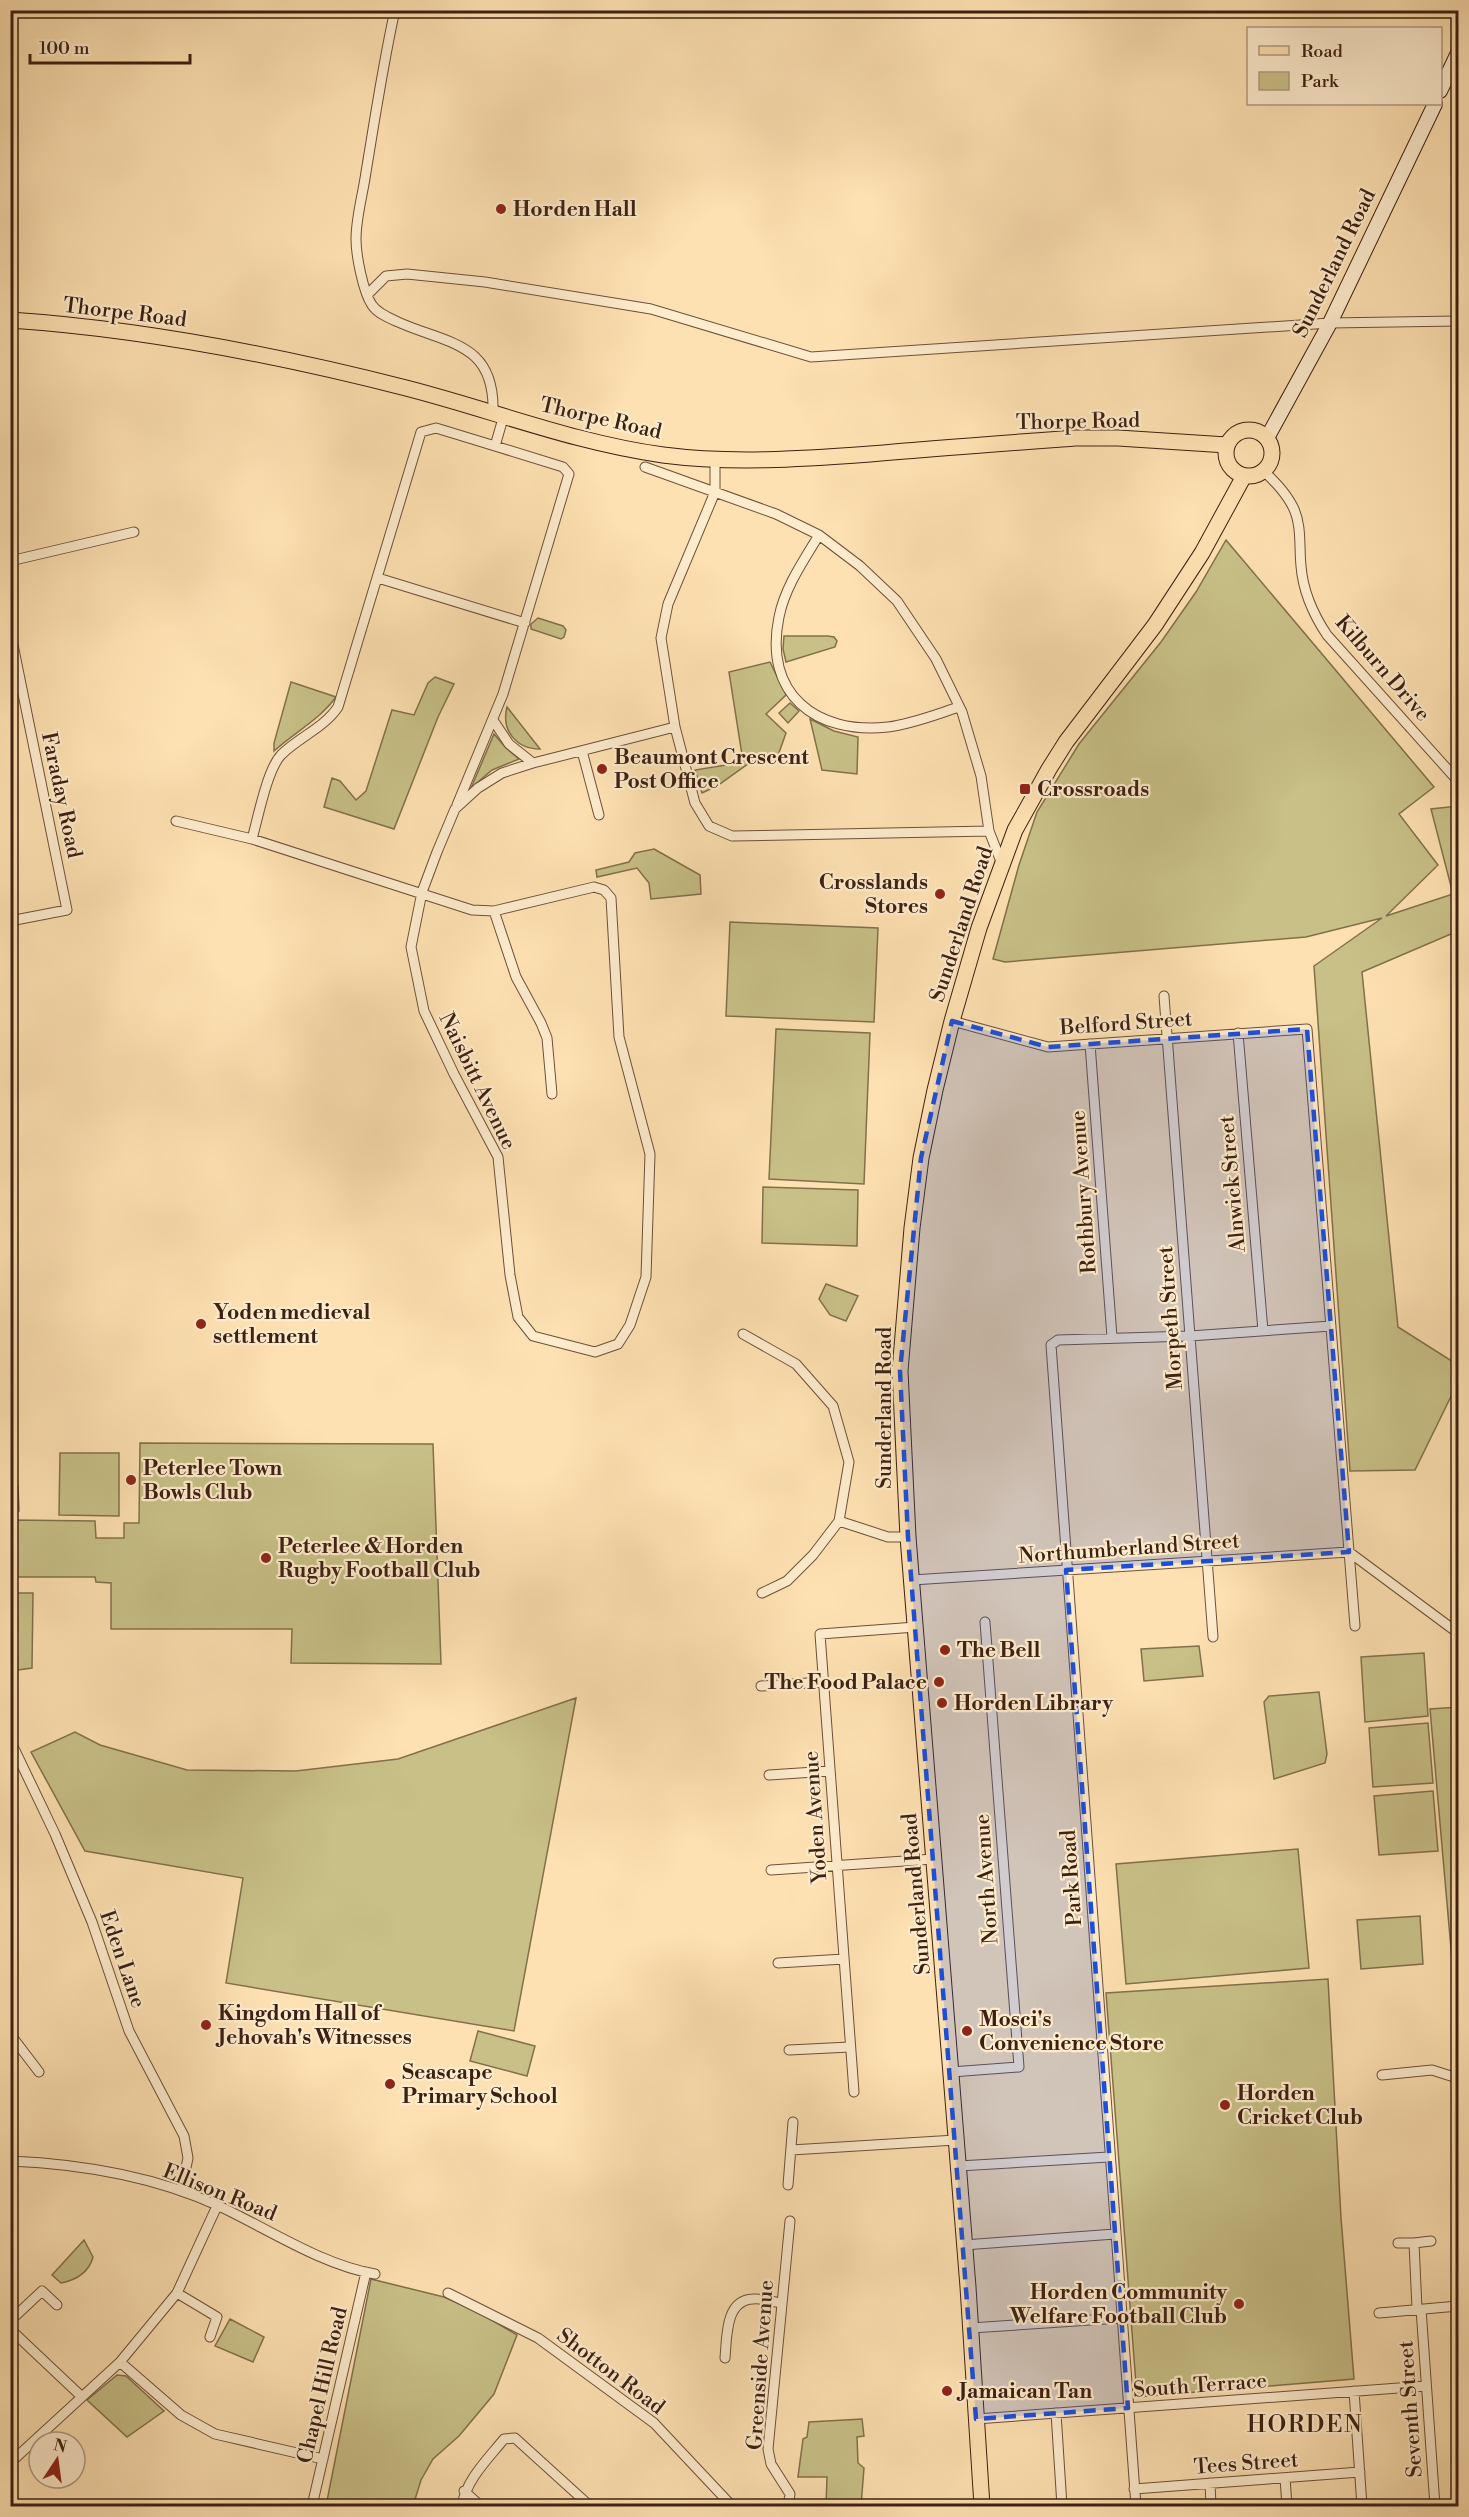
<svg xmlns="http://www.w3.org/2000/svg" width="1469" height="2517" viewBox="0 0 1469 2517" font-family="'Libre Bodoni',serif">
<rect width="100%" height="100%" fill="#fee1b2"/>
<filter id="stains"><feTurbulence type="fractalNoise" baseFrequency=".00333" numOctaves="4"/><feColorMatrix values="0 0 0 0 .2 0 0 0 0 .09 0 0 0 0 .02 0 0 0 .5 -.17"/></filter>
<radialGradient id="worn" r=".72"><stop offset=".6" stop-color="#630" stop-opacity="0"/><stop offset="1" stop-color="#630" stop-opacity=".3"/></radialGradient>
<path fill="#c8c087" stroke="#82704c" stroke-width="1.5" d="M1226 540 1434 787 1399 814 1438 865 1386 916 1453 894 1431 809 1458 806V931L1362 972 1398 1327 1458 1365V1382L1415 1470 1350 1471 1314 966 1382 918 1306 937 1005 962 993 959 1019 865 1037 812 1079 744 1161 642 1196 592Z
M538 618 563 626 566 630 564 637 561 639 531 629V624Z
M784 636H828L834 637 837 641 835 647 786 662 783 649Z
M770 662 786 695 766 714 786 733 775 764 752 761 717 786 702 793 695 770 732 764 742 755 729 672Z
M435 677 454 684 438 717 394 829 324 807 332 778 340 781 356 800 366 791 392 710 414 715 428 683Z
M291 682 336 697C320 719 294 733 274 751V743Z
M790 703 799 711 788 723 779 713Z
M507 707 540 749C516 749 501 730 507 707Z
M810 719 834 731 858 737 857 774 822 770Z
M494 734 506 748 519 759 492 770 471 788Z
M654 849 700 875 701 894 651 899 649 883 637 868 597 877 596 870 629 862 635 853Z
M730 922 878 928 874 1022 726 1016Z
M776 1029 870 1033 864 1184 769 1179Z
M763 1187 858 1190 857 1246 762 1243Z
M826 1284 858 1296 846 1321 830 1315 819 1299Z
M140 1443 433 1444 441 1664 291 1663 292 1629H111V1583L96 1582 95 1577H11V1520L95 1521 96 1538H124V1523H139Z
M60 1453H119V1516L59 1515Z
M11 1456H17V1481H11Z
M10 1486H18L19 1511H11Z
M11 1593H33L32 1668 11 1671Z
M1199 1646 1203 1676 1144 1681 1141 1649Z
M1424 1653 1428 1716 1365 1722 1361 1657Z
M1319 1692 1327 1754 1325 1763 1274 1779 1264 1702 1269 1696Z
M576 1698 514 2031 226 1983 243 1878 85 1851 31 1752 75 1732 100 1745 187 1770 296 1771 398 1759Z
M1458 1707V1984L1454 1983 1430 1709Z
M1428 1723 1433 1783 1373 1787 1369 1728Z
M1433 1791 1438 1851 1379 1855 1374 1796Z
M1298 1849 1309 1968 1126 1984 1116 1864Z
M1420 1916 1423 1964 1361 1969 1357 1920Z
M1328 1979 1341 2218 1354 2379 1137 2397 1106 1993Z
M478 2031 535 2046 527 2076 470 2061Z
M84 2240 93 2257C89 2272 76 2280 61 2283L52 2275Z
M371 2279 444 2297 478 2312 517 2335 494 2394 459 2436 433 2459 421 2480 413 2506H326Z
M230 2319 264 2337 253 2362 215 2346Z
M117 2375 126 2376 164 2411 127 2437 87 2400Z
M862 2419 864 2436 857 2437 858 2463 864 2468 861 2506H826L827 2477H798L803 2439 807 2437 809 2422Z"/>
<g fill="none" stroke-linecap="round" stroke-linejoin="round">
<g stroke="#6d503a" stroke-width="11">
<path id="street" d="M395 10C383 64 375 118 366 172 363 194 356 217 356 239 356 255 363 292 372 305 377 313 389 318 398 322 447 344 495 342 493 412
M367 295 386 276 407 274 485 282 651 309 811 357 1330 323 1458 321
M715 460V492L668 604 661 638 675 727 695 803 709 826 732 836 989 831
M645 467 776 514 819 535 860 566 897 601 936 659 962 712 981 776 989 831 1002 864
M1264 471C1275 482 1286 493 1293 507 1302 525 1299 547 1301 566 1303 592 1313 614 1327 635L1458 781
M819 535C804 560 785 587 779 617 763 694 816 735 888 727 912 724 937 714 959 707
M10 561 134 532
M378 578 525 623
M10 630 67 910 10 921
M493 720 509 744 533 763
M582 751 599 815
M457 805 503 694 569 474 563 467 495 446
M176 821 252 839 472 910 494 911 594 887 604 890 611 898 619 1037 650 1154 646 1277 630 1325 618 1344 595 1352 533 1336 518 1317 510 1275 498 1157 454 1074 424 1011 411 947 422 892 437 852 455 809 478 788 502 773 533 763 675 727
M252 839C258 818 267 770 281 755 299 737 324 728 338 707L421 432 436 428 495 446 504 415
M494 911 516 977 541 1023 547 1038 552 1094
M1164 996 1213 1637
M952 1021 1048 1047 1307 1029 1355 1626
M1238 1033 1263 1331
M1090 1044 1112 1337
M743 1334 796 1364 833 1406 849 1462 839 1521 813 1555 787 1581 762 1593
M839 1521 888 1537H908
M912 1580 1349 1552 1458 1633
M761 1686 823 1682
M10 1740 55 1834 92 1922 129 2031 184 2136 188 2158 181 2191
M769 1775 830 1771
M771 1870 934 1859
M778 1963 844 1959
M10 2034 39 2072
M789 2050 850 2047
M951 2072 1019 2067 985 1622
M1382 2075 1432 2070 1457 2078 1458 2080
M854 2092 820 1634 916 1627
M791 2150 956 2140
M10 2161C82 2164 154 2176 219 2206 268 2229 322 2265 375 2274
M959 2166 1109 2157
M788 2185 793 2122
M1398 2243H1414L1417 2309
M1414 2243 1431 2241
M964 2245 1115 2234
M177 2293 217 2317 210 2337
M448 2293 538 2338 654 2423 732 2506
M1421 2309 1435 2506
M1379 2313 1458 2306
M10 2321 42 2291 57 2305
M971 2328 1121 2318
M10 2329 81 2396
M725 2358C727 2337 725 2300 753 2299 762 2298 773 2302 782 2303
M120 2362 181 2415 215 2434 323 2459
M1354 2391 1362 2506
M1056 2413 1062 2506
M976 2419 1426 2386
M10 2463 120 2362 177 2293 217 2206
M1285 2478 1287 2506
M1210 2483 1211 2506
M1134 2489 1360 2472
M464 2491 481 2506
M312 2506 366 2272
M462 2506C466 2480 487 2460 504 2439L515 2438 590 2506
M788 2506 790 2494 771 2464 768 2449 790 2221
M1136 2506 1051 1345 1058 1340 1190 1336 1331 1326"/>
</g>
<g stroke="#3d2012" stroke-width="16">
<path id="secondary" d="M1440 91 1458 53
M1267 438 1330 323 1435 104"/>
</g>
<g stroke="#3d2012" stroke-width="17">
<path id="primary" d="M10 320C144 329 277 355 406 388 492 410 575 443 663 455 732 464 801 459 870 454 938 448 1007 443 1075 438H1118L1227 445
M1226 453a23 23 0 1 1 46 0a23 23 0 1 1-46 0Z
M982 2506 968 2287 908 1537 900 1371 912 1228 921 1158 935 1090 952 1021 979 928 1015 830 1049 769 1066 742 1155 625 1202 553 1244 476"/>
</g>
<use href="#street" stroke="#feeccd" stroke-width="9"/>
<use href="#secondary" stroke="#feeccd" stroke-width="14"/>
<use href="#primary" stroke="#fee1b2" stroke-width="15"/>
</g>
<path fill="#1d4ed8" fill-opacity="0.2" stroke="#1d4ed8" stroke-width="4.5" stroke-dasharray="12 8" stroke-linejoin="round" d="M952 1021 1048 1047 1307 1029 1349 1552 1066 1570 1128 2408 976 2419 908 1537 900 1371 921 1158Z"/>
<g fill="#8f2418" stroke="#feeccd" stroke-width="2">
<circle cx="501" cy="209" r="6"/>
<circle cx="602" cy="769" r="6"/>
<rect x="1019" y="783" width="12" height="12" rx="3"/>
<circle cx="940" cy="894" r="6"/>
<circle cx="201" cy="1324" r="6"/>
<circle cx="131" cy="1480" r="6"/>
<circle cx="266" cy="1558" r="6"/>
<circle cx="945" cy="1650" r="6"/>
<circle cx="939" cy="1682" r="6"/>
<circle cx="942" cy="1703" r="6"/>
<circle cx="206" cy="2025" r="6"/>
<circle cx="967" cy="2031" r="6"/>
<circle cx="390" cy="2084" r="6"/>
<circle cx="1225" cy="2105" r="6"/>
<circle cx="1239" cy="2304" r="6"/>
<circle cx="947" cy="2391" r="6"/>
</g>
<g text-anchor="middle" stroke-width="4.5" stroke-linejoin="round" paint-order="stroke">
<g font-size="21" font-weight="bold" fill="#3d2012" stroke="#feeccd" text-anchor="start">
<text x="513" y="216">Horden Hall</text>
<text x="614" y="764">Beaumont Crescent<tspan x="614" dy="24">Post Office</tspan></text>
<text x="1037" y="796">Crossroads</text>
<text x="928" y="889" text-anchor="end">Crosslands<tspan x="928" dy="24">Stores</tspan></text>
<text x="213" y="1319">Yoden medieval<tspan x="213" dy="24">settlement</tspan></text>
<text x="143" y="1475">Peterlee Town<tspan x="143" dy="24">Bowls Club</tspan></text>
<text x="278" y="1553">Peterlee &amp; Horden<tspan x="278" dy="24">Rugby Football Club</tspan></text>
<text x="957" y="1657">The Bell</text>
<text x="927" y="1689" text-anchor="end">The Food Palace</text>
<text x="954" y="1710">Horden Library</text>
<text x="218" y="2020">Kingdom Hall of<tspan x="218" dy="24">Jehovah's Witnesses</tspan></text>
<text x="979" y="2026">Mosci's<tspan x="979" dy="24">Convenience Store</tspan></text>
<text x="402" y="2079">Seascape<tspan x="402" dy="24">Primary School</tspan></text>
<text x="1237" y="2100">Horden<tspan x="1237" dy="24">Cricket Club</tspan></text>
<text x="1227" y="2299" text-anchor="end">Horden Community<tspan x="1227" dy="24">Welfare Football Club</tspan></text>
<text x="959" y="2398">Jamaican Tan</text>
</g>
<g font-size="21" fill="#3d2012" stroke="#feeccd">
<text transform="translate(1334 263) rotate(-64)" y="7">Sunderland Road</text>
<text transform="translate(125 312) rotate(7)" y="7">Thorpe Road</text>
<text transform="translate(601 418) rotate(13)" y="7">Thorpe Road</text>
<text transform="translate(1078 421) rotate(-1)" y="7">Thorpe Road</text>
<text transform="translate(1383 668) rotate(49)" y="7">Kilburn Drive</text>
<text transform="translate(62 795) rotate(78)" y="7">Faraday Road</text>
<text transform="translate(961 924) rotate(-72)" y="7">Sunderland Road</text>
<text transform="translate(1126 1023) rotate(-4)" y="7">Belford Street</text>
<text transform="translate(478 1081) rotate(64)" y="7">Naisbitt Avenue</text>
<text transform="translate(1232 1184) rotate(-95)" y="7">Alnwick Street</text>
<text transform="translate(1083 1192) rotate(-94)" y="7">Rothbury Avenue</text>
<text transform="translate(1170 1318) rotate(-94)" y="7">Morpeth Street</text>
<text transform="translate(884 1408) rotate(-90)" y="7">Sunderland Road</text>
<text transform="translate(1129 1548) rotate(-4)" y="7">Northumberland Street</text>
<text transform="translate(815 1817) rotate(-94)" y="7">Yoden Avenue</text>
<text transform="translate(1071 1878) rotate(-94)" y="7">Park Road</text>
<text transform="translate(986 1879) rotate(-94)" y="7">North Avenue</text>
<text transform="translate(916 1894) rotate(-95)" y="7">Sunderland Road</text>
<text transform="translate(123 1959) rotate(71)" y="7">Eden Lane</text>
<text transform="translate(220 2192) rotate(22)" y="7">Ellison Road</text>
<text transform="translate(760 2365) rotate(-86)" y="7">Greenside Avenue</text>
<text transform="translate(611 2371) rotate(37)" y="7">Shotton Road</text>
<text transform="translate(322 2385) rotate(-77)" y="7">Chapel Hill Road</text>
<text transform="translate(1200 2385) rotate(-4)" y="7">South Terrace</text>
<text transform="translate(1410 2409) rotate(-94)" y="7">Seventh Street</text>
<text transform="translate(1246 2463) rotate(-4)" y="7">Tees Street</text>
</g>
<g font-size="24" letter-spacing="1.5" fill="#3d2012" stroke="#feeccd">
<text x="1305" y="2432">HORDEN</text>
</g>
</g>
<rect width="1469" height="2517" fill="none" stroke="#fee1b2" stroke-width="36"/>
<rect x="12" y="12" width="1445" height="2493" fill="none" stroke="#3d2012" stroke-width="3"/>
<rect x="18" y="18" width="1433" height="2481" fill="none" stroke="#3d2012" stroke-width="1.5"/>
<rect x="1247" y="27" width="195" height="78" fill="#feeccd" stroke="#b19a82" stroke-width="1.5"/>
<rect x="1259" y="46" width="30" height="9" fill="#fee1b2" stroke="#b19a82" stroke-width="1.5"/>
<text x="1301" y="57" font-size="18" fill="#3d2012">Road</text>
<rect x="1259" y="72" width="30" height="18" fill="#c8c087" stroke="#b19a82" stroke-width="1.5"/>
<text x="1301" y="87" font-size="18" fill="#3d2012">Park</text>
<g transform="translate(57 2460) rotate(13)"><circle r="28" fill="#feeccd" stroke="#b19a82" stroke-width="1.5"/>
<path d="M0-4.5L10 22L0 15L-10 22Z" fill="#8f2418"/>
<text y="-9" font-size="16" font-weight="bold" text-anchor="middle" fill="#3d2012">N</text>
</g>
<path d="M30 54v9h160v-9" fill="none" stroke="#3d2012" stroke-width="3"/>
<text x="39" y="54" font-size="18" fill="#3d2012" stroke="#feeccd" stroke-width="4.5" paint-order="stroke">100 m</text>
<rect width="100%" height="100%" filter="url(#stains)"/>
<rect width="100%" height="100%" fill="url(#worn)"/>
</svg>
